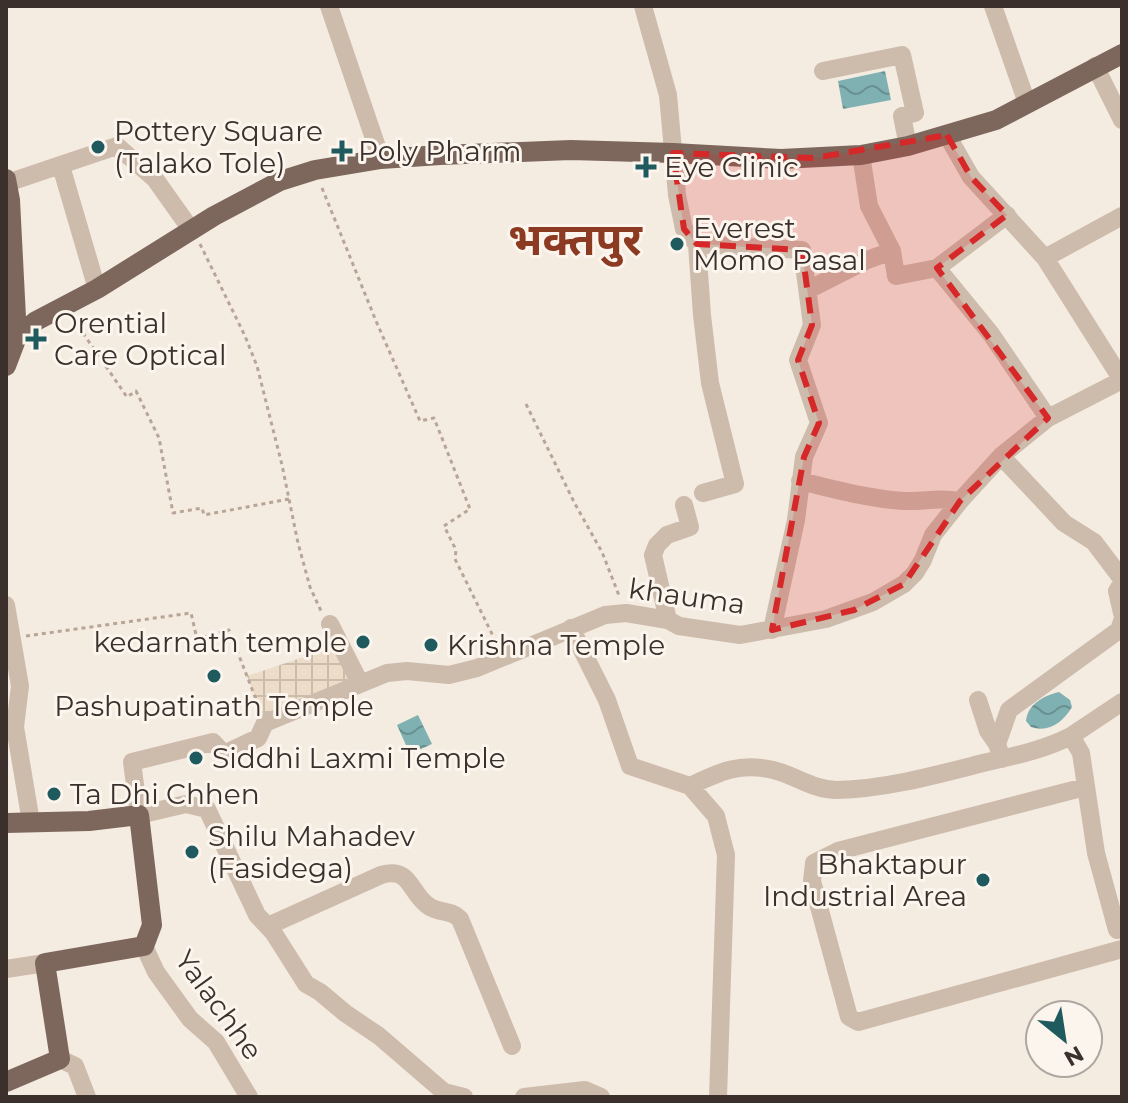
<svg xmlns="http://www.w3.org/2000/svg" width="1128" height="1103" viewBox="0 0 1128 1103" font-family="Montserrat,'Noto Sans Devanagari',sans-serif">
<defs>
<pattern id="plaza-grid" width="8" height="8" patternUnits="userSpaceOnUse" patternTransform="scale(2)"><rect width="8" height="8" fill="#ecdcc8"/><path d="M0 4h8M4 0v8" fill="none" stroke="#cbbdac"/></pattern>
<pattern id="water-waves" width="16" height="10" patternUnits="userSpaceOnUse" patternTransform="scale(2)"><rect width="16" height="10" fill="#7fb0b2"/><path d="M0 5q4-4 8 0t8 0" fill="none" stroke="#699091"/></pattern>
</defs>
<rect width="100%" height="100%" fill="#f4ebe1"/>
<path fill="url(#plaza-grid)" d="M342 644 366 691 268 730 247 676Z"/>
<path fill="url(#water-waves)" d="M885 71 891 100 843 109 838 81Z
M1059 692 1070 700 1072 707C1063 722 1049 733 1031 727L1026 721C1028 704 1043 696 1059 692Z
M418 715 432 744 410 754 397 725Z"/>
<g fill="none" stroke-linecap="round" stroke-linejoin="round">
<path stroke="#b9a596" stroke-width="3" stroke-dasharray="4 4" stroke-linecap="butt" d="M322 188 376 321 420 421 434 418 470 509 444 526 456 550 455 559 496 642
M200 244 245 336 257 366 282 465 298 543 310 587 321 611
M74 320 127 397 136 391 159 438 173 513 202 508 204 515 289 499
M526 404 575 504 602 552 620 598
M26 636 191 613 197 639 229 630 259 707"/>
<path stroke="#cdbbac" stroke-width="18" d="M329 6 381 159
M643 6 668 95 677 195 684 229 697 244 702 315 710 383 735 484 703 493
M993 6 1027 103
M1095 66 1122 120
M823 71 902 55 915 113 902 116 908 146
M947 135 971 177 1045 258 1122 380
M861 155 869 206 892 251 896 276 937 268 1007 215
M61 166 97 289
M7 183 117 146 155 179 192 231
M697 244 802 250 812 325 798 360 819 423 804 457 796 520 772 630
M1045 258 1122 216
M937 268 991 334 1048 418
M808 290 867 260 892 251
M1001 456 1064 523 1094 542 1122 579
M800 481C834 489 869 499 904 501 925 502 937 497 960 501
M1122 583 1117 591 1122 613
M6 605 20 686 15 727 31 822
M668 620 653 555 657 545 667 535 690 527 684 505
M330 624 360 683
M571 628 607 700 630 766 690 786 716 816 726 855 718 1097
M978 700 988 731 997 744
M1122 702 1071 736 1081 753 1096 853 1117 930 1122 928
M1002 759 997 744 1009 710 1119 630 1122 621
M690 786C719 772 740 762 773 770 795 775 813 790 837 790 885 789 936 775 983 763 1013 756 1044 750 1071 736
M1085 787 838 851 814 863 812 881 849 1017 858 1022 1122 949
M268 926 381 875C412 866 409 894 430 907 440 913 452 910 460 919L512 1046
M144 946 156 972 190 1019 216 1042 249 1097
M6 969 45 963
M60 1059 75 1066 87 1097
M464 1097 444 1092 379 1036 345 1013 320 992 306 984 273 932 257 915 207 809 186 804 139 815 132 762 213 742 224 754 258 738 265 723 387 673 407 671 449 675 477 668 605 615 626 613 668 620 679 626 740 635 826 619 873 602 904 584 915 573 923 560 933 535 960 501 1001 456 1048 418 1122 380
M524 1097 585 1090 601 1097"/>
<path stroke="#7d675c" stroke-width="20" d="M6 179 10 200 17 337 6 366
M17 337 36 321 97 289 214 216 280 181 315 170 381 159 440 155 571 150 673 153 781 159 861 155 908 146 996 120 1122 54
M6 823 89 821 139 815 152 925 144 946 45 963 60 1059 6 1082"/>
</g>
<path fill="#d62828" fill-opacity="0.2" stroke="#d62828" stroke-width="6" stroke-dasharray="16 10" stroke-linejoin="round" d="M947 135 971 177 1007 215 937 268 1048 418 960 501 904 584 854 610 772 630 804 457 819 423 798 360 812 325 802 250 697 244 684 229 673 153 814 158Z"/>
<g fill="#1f5a5e" stroke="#fbf5ee" stroke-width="3">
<circle cx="98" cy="147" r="8"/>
<path d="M338 139h8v8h8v8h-8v8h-8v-8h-8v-8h8z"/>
<path d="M642 155h8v8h8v8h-8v8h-8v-8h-8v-8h8z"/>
<circle cx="677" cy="244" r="8"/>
<path d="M32 327h8v8h8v8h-8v8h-8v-8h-8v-8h8z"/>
<circle cx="363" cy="642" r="8"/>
<circle cx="431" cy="645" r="8"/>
<circle cx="214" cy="676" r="8"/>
<circle cx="196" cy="758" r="8"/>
<circle cx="54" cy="794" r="8"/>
<circle cx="192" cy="852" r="8"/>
<circle cx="983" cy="880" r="8"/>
</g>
<g text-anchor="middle" stroke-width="6" stroke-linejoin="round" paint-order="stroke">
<g font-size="28" fill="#3b302b" stroke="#fbf5ee" text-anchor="start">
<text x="114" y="141">Pottery Square<tspan x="114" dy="32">(Talako Tole)</tspan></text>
<text x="358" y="161">Poly Pharm</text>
<text x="664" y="177">Eye Clinic</text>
<text x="693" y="238">Everest<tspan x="693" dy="32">Momo Pasal</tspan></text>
<text x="54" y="333">Orential<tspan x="54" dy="32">Care Optical</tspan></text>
<text x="347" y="652" text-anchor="end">kedarnath temple</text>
<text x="447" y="655">Krishna Temple</text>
<text x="214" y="716" text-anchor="middle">Pashupatinath Temple</text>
<text x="212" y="768">Siddhi Laxmi Temple</text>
<text x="70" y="804">Ta Dhi Chhen</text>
<text x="208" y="846">Shilu Mahadev<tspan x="208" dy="32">(Fasidega)</tspan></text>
<text x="967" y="874" text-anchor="end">Bhaktapur<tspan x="967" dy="32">Industrial Area</tspan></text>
</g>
<g font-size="28" fill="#3b302b" stroke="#fbf5ee">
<text transform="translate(687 596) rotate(8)" y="10">khauma</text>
<text transform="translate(219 1005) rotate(54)" y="10">Yalachhe</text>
</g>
<g font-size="44" font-weight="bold" fill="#8c3b22" stroke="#fbf5ee">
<text x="575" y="255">भक्तपुर</text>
</g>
</g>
<rect width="1128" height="1103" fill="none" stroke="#3b302b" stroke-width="16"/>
<g transform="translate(1064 1039) rotate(150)"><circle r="38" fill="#fbf5ee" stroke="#aea6a0" stroke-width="2"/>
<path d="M0-6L14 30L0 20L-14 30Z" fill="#1f5a5e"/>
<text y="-12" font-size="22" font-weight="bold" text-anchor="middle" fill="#3b302b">N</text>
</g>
</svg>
